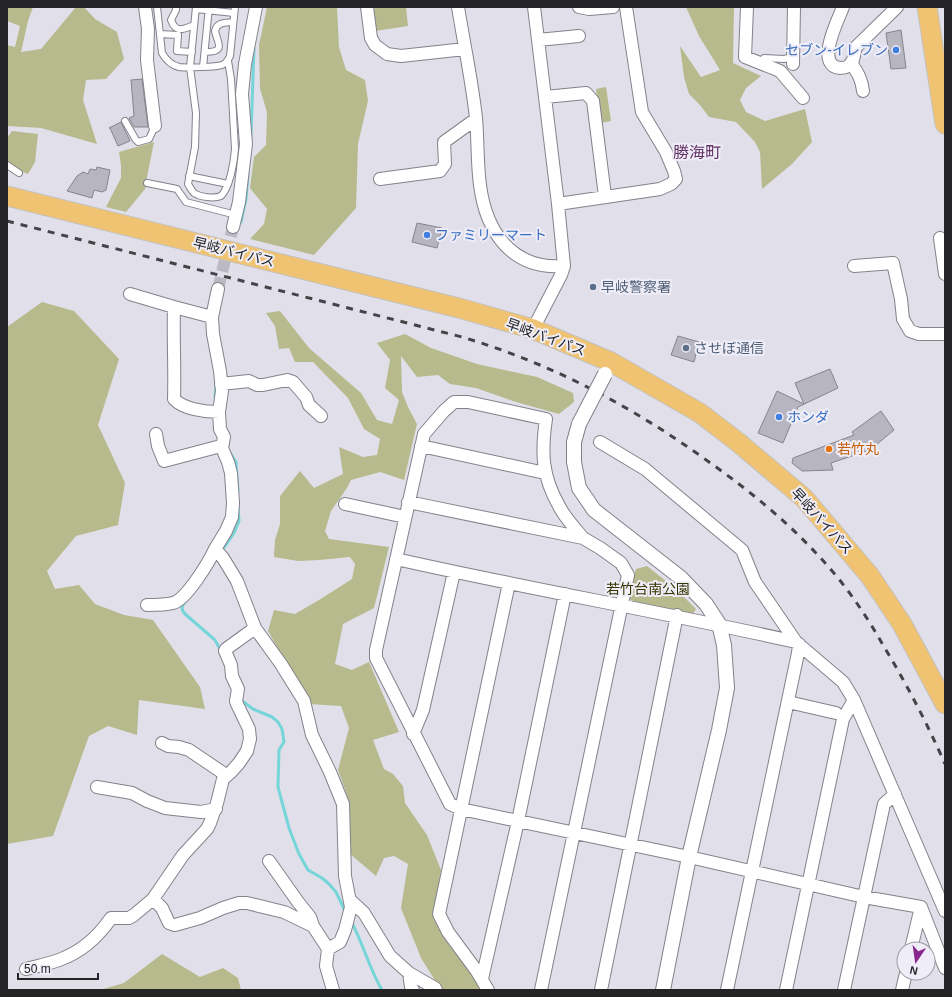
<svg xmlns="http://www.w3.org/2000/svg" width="952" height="997" viewBox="0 0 952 997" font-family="Helvetica,'Noto Sans JP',sans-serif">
<rect width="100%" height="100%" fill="#e1e0ea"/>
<path fill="#b6ba8c" d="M8 7H33L28 21 21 52 41 49 76 7H84L95 19 117 32 124 59 106 79 86 80 83 100 97 144 41 128 7 126V45L15 47 20 26 7 21Z
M267 7H337L339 47 346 70 365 80 368 101 358 144 356 208 314 255 250 239 264 224 267 209 250 188 254 157 266 145 267 112 260 89 259 45Z
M383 7H406L408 26 375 31 372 9Z
M686 7H734L733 63 761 76 746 88 740 100 746 112 765 121 805 109 812 142 792 164 762 189 760 152 755 142 736 122 709 117 700 105 689 94 684 77 680 46 701 77 720 70 699 36Z
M606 87 611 121 600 123 596 89Z
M12 131 38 134 35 162 28 174 16 169 7 161V138Z
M154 142 146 182 147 183 145 189 126 212 106 207 121 178V165L119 152Z
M42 302 74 311 119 359 98 425 125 483 118 525 76 536 47 571 55 589 79 585 95 604 124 615 153 620 200 687 205 709 139 700 137 735 108 726 89 736 53 836 7 844V327Z
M280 311 309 348 361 393 377 420 392 424 399 400 385 388 390 360 377 343 405 334 431 348 477 364 537 377 573 393 574 402 559 414 516 402 476 388 450 384 438 375 417 377 401 356 402 392 408 407 417 424 404 480 380 472 351 480 347 488 331 511 325 531 329 539 389 547 374 608 343 624 335 664 352 670 369 662 399 732 373 740 384 769 393 774 403 786 405 803 427 835 441 870 433 918 445 939 472 971 484 990H441L421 958 401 908 408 864 394 856 384 858 376 876 349 853 347 795 338 770 349 728 341 706 309 704 268 631 274 610 295 614 319 600 352 579 355 564 350 557 319 560 298 561 274 557 275 540 280 524V496L300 471 314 488 343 474 339 447 363 457 377 455 380 439 364 429 348 398 313 362H295L289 348 279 349 275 326 266 313Z
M647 566 676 589 696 609 692 615 634 603 628 597 636 569Z
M162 954 200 977 223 968 238 978 241 990H100L124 983Z"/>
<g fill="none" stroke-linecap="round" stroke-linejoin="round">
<path stroke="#75d5d8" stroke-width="3" d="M251 135 254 48
M241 222 246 199 248 174
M215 397 216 385
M230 453 236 462 238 491
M221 552 234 533 239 521 238 505
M185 602C181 607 181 609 185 614L215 640 221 651
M241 700 253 709 272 717 278 722 282 729 284 742 279 750 278 787 289 828 299 854 308 870 322 878 329 884 336 892 346 913
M351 921C363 943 369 968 382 990"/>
</g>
<path fill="#b7b5bf" stroke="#86848d" d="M901 30 906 68 891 69 886 33Z
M142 79 148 127H134L129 118 134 116 131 80Z
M121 122 130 141 118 146 110 128H109Z
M97 167 110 170 106 190 102 192 94 190 92 198 67 191 77 176 83 172 88 174 90 169 96 170Z
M417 223 442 228 437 248 412 242Z
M678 336 699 342 694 362 671 355Z
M830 369 838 388 798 407 783 443 758 433 777 391 804 404 795 383Z
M881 411 894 430 870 450 831 463 833 470 802 471 792 463 793 458 854 435 852 432Z"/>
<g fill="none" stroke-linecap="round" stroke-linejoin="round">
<path stroke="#bbbac3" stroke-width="12" stroke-dasharray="12 6" stroke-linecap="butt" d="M218 289 233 227"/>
<g stroke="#83828b" stroke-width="8">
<path id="service" d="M157 7 162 53C166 60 171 65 179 67 185 68 217 67 222 65 227 63 228 60 230 56L235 7
M176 7V10L171 20C176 34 184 29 194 25
M196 7 190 67 196 113 195 147 188 184C190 187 191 190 194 193 200 197 214 199 221 196 230 187 234 162 235 149L231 79 228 61
M196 9 234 13
M160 34 178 35 177 51 192 52
M205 52C226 52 218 44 215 31 217 22 225 23 233 22
M759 62 764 58 784 59 793 57
M203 67 209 7
M125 121 136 140 138 142 149 139 155 126
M7 165 19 173
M189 176 228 184
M147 183 177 189 186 202 236 215"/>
</g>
<g stroke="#83828b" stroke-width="14">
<path id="minor" d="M145 7 148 29 147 60 155 126
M367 7 371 38 375 45 387 54 401 56 465 49
M458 7C464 44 472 81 476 118 478 141 477 163 480 185 486 232 512 270 564 266
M579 7 589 9 613 7
M747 7 745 57 780 71 803 98
M843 7C839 18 814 66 840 68 843 68 847 67 849 66L853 60 856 47 897 7
M538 40 579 36
M851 63C858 73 862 80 863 91
M793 64 794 7
M545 97 586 93 593 101 605 196
M380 179 440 171 445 164 444 142 476 119
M558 204 660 189 671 184 676 179 674 171 666 152 642 112 626 7
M233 227 239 202 246 144 242 94 245 64 256 7
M940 238 945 274
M854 266 893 263 901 299 903 319 910 331 919 334H945
M218 289 212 317 213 334 220 371 222 391 219 412 220 429 224 437 222 448 228 462 231 473 233 503 232 517 226 531 215 549 223 558 237 581 255 628 281 664 304 701 312 735 330 772 343 804 345 876 351 907 345 930 340 942 328 949 326 966 333 990
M130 294 174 307
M212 317 174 307C173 337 175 368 174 399 183 409 205 412 219 412
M533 329 561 275 564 266 558 204 534 7
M221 384 249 381 257 385H263L287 380 293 382 306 397 309 405 321 416
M156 434 158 446 164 461 217 447 222 448
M600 442 645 469 742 550 755 582 796 642 843 682 854 700 945 911
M421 446 545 473
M408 502 583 538 600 548 621 563 628 575 541 990
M345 504 405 517
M583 538C575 528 565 518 559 506 542 476 541 453 546 419L468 402H454L444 411 424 434 376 650V658L450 804 461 809 689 857 864 897 921 907
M396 559C529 589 663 612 796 642
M147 605C155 605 165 605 173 603 186 600 209 562 215 549
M788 702 836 713
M413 734 423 710 454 572
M162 743 168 746 179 747 189 750 226 775
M97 787 132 793 147 801 165 808 201 812 216 809
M269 861 298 902 310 917 313 926
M153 899 162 908 169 923 175 925 200 918 223 908 239 903H247L284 912 313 926 328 949
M351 901 364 913 390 956 409 973 435 988 436 990
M921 907 945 968
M911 949 921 907
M26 969C37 966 48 964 59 960 81 952 98 937 111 918H129L134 915 153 899 183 855 207 829 210 823 217 803 223 779 231 772 239 763 247 751 250 739 249 729 237 704 236 701 238 689 232 676 231 665 225 651 226 649 255 628
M409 973 411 987 413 990
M482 979 518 821 565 594
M488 990 476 970 448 932 439 914 509 583
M601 990 677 615
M727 990 798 653 799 644
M786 990 843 719 854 700
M844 990 884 804 895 794
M902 990 906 973"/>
</g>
<g stroke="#83828b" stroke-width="16">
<path id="tertiary" d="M579 424 574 442V462L579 488 594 510 681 578 706 604 719 624 724 645 727 688 719 730 689 857 663 990"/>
</g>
<g stroke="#c2c2c3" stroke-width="21">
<path id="trunk" d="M927 7 945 124
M7 196 459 308 533 329 611 362 700 413 739 443 804 498 870 576 902 624 945 704"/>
</g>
<use href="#service" stroke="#fff" stroke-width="6"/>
<use href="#minor" stroke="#fff" stroke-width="12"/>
<use href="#tertiary" stroke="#fff" stroke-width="14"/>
<use href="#trunk" stroke="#f0c372" stroke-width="19"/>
<path stroke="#444448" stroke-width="3" stroke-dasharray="7 7" stroke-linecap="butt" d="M7 221 462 337C553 364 633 407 709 462 757 496 801 533 838 578 855 599 870 622 883 645 906 683 927 723 945 764"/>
<g stroke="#83828b" stroke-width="16" stroke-linecap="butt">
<path id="tertiary-bridge" d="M579 424 605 374"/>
</g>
<use href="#tertiary-bridge" stroke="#fff" stroke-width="14"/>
</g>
<g fill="#3f7fe0" stroke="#efedf7" stroke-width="1.5">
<circle cx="896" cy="50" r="4"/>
<circle cx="427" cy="235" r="4"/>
<circle cx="779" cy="417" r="4"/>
</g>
<g fill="#5c6f8a" stroke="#efedf7" stroke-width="1.5">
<circle cx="593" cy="287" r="4"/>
<circle cx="686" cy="348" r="4"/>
</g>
<circle fill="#e8710a" stroke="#efedf7" stroke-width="1.5" cx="829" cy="449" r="4"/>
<g text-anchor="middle" stroke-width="4" stroke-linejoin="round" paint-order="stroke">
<g font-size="14" fill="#366cbe" stroke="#efedf7" text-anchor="start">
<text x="888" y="55" text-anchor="end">セブン-イレブン</text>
<text x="435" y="240">ファミリーマート</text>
<text x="787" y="422">ホンダ</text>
</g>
<g font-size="14" fill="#242427" stroke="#efedf7">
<text transform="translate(234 252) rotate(14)" y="5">早岐バイパス</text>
<text transform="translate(546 337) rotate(20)" y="5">早岐バイパス</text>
<text transform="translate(822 521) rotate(48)" y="5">早岐バイパス</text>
</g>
<g font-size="14" fill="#4e5e75" stroke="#efedf7" text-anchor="start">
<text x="601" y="292">早岐警察署</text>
<text x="694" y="353">させぼ通信</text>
</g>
<g font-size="14" fill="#c56008" stroke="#efedf7" text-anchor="start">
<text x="837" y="454">若竹丸</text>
</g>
<g font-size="14" fill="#333600" stroke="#efedf7">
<text x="648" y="594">若竹台南公園</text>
</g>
<g font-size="16" fill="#633365" stroke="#efedf7">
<text x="697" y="158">勝海町</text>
</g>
</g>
<rect width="952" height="997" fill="none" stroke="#242427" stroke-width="16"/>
<g transform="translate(916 961) rotate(193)"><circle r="19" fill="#efedf7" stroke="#9e9da4"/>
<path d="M0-3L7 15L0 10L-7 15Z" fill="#8a278f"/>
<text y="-6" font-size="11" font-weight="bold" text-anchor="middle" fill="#242427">N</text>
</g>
<path d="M18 973v6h80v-6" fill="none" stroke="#242427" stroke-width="2"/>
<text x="24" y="973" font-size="12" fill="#242427" stroke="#efedf7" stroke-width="3" paint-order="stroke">50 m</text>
</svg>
